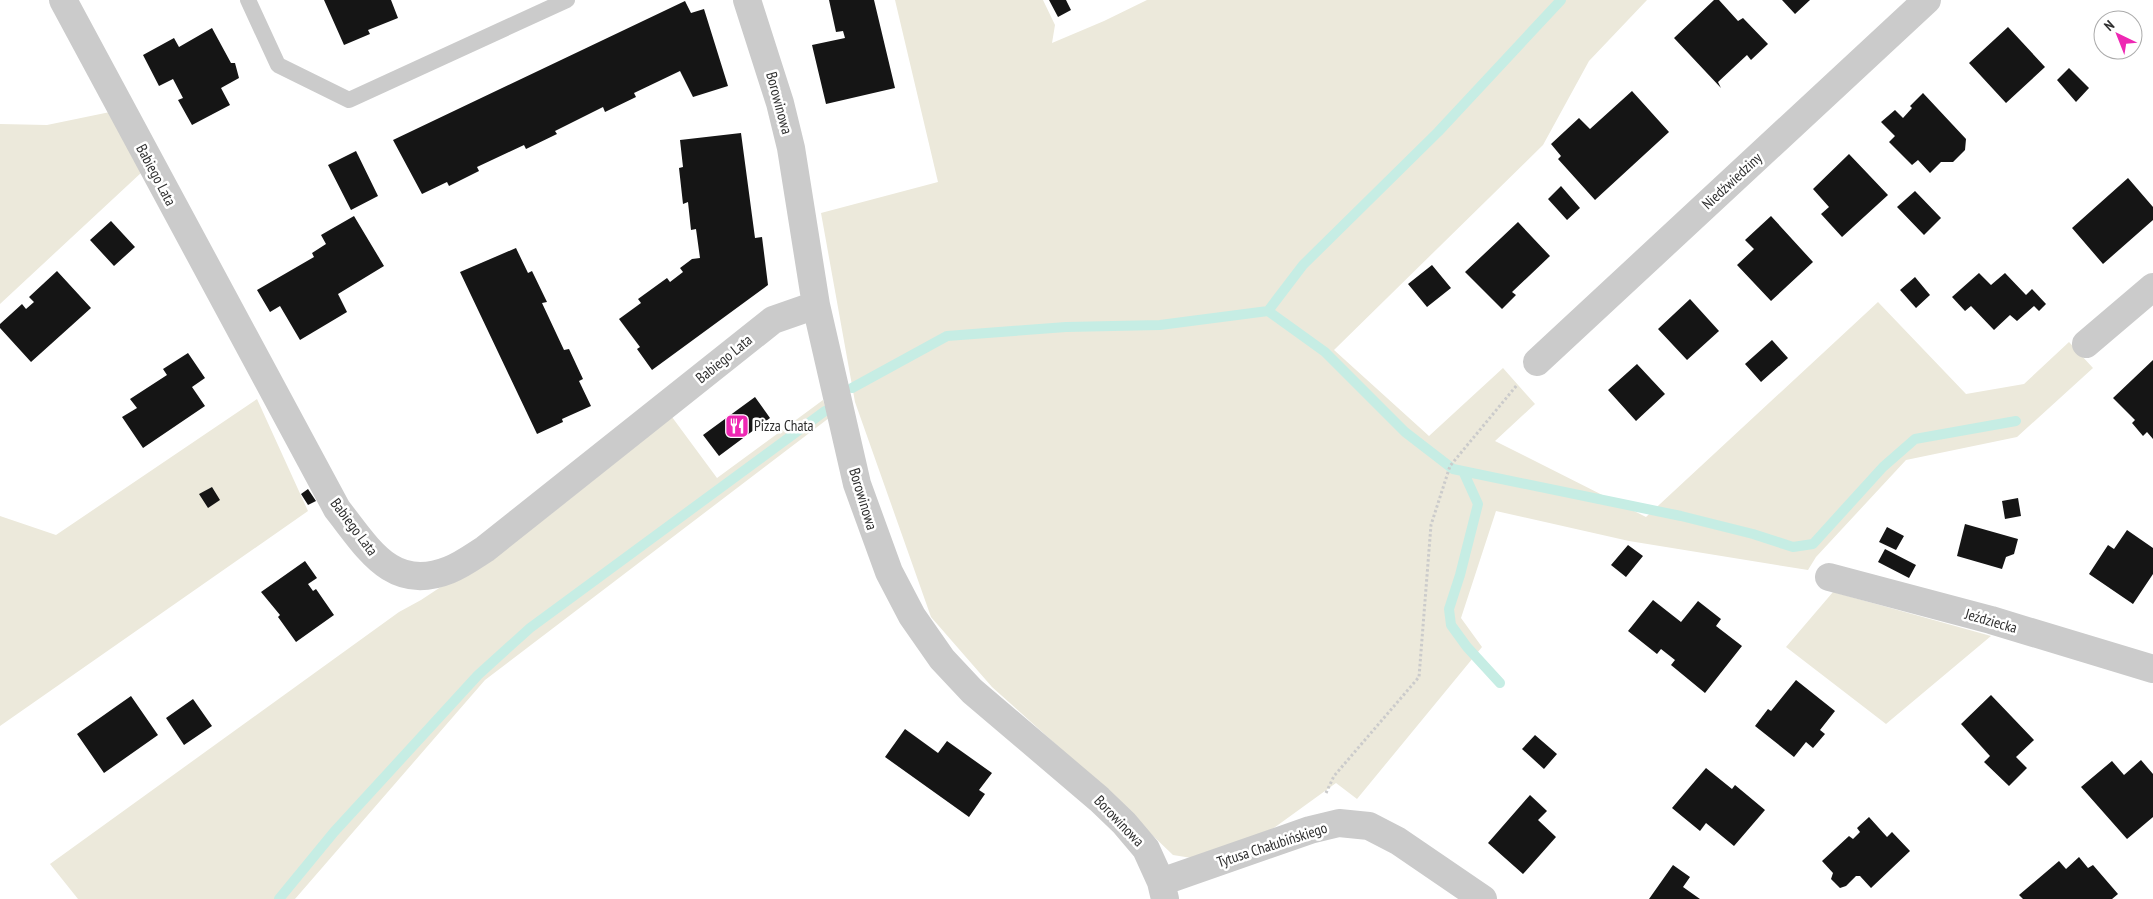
<svg xmlns="http://www.w3.org/2000/svg" width="2153" height="899" viewBox="0 0 2153 899" font-family="'PT Sans Narrow',sans-serif">
<rect width="100%" height="100%" fill="#fff"/>
<path fill="#ece9db" d="M895 0H1043L1055 25 1052 43 1104 21 1147 0H1647L1589 61 1543 145 1334 350 1429 436 1503 368 1535 404 1495 441 1646 517 1878 302 1966 394 2024 384 2069 342 2093 368 2017 437 1906 460 1816 557 1808 570 1629 541 1496 511 1461 618 1482 647 1357 799 1336 783 1267 833 1204 860 1173 855 1081 767 992 687 931 617 855 402 821 213 938 182Z
M110 112 142 172 0 304V124L47 125Z
M257 399 308 511 0 726V516L56 535Z
M823 400 829 418 485 680 295 899H78L50 864 399 612 421 600 547 517 672 417 717 478Z
M1833 592 1991 636 1886 724 1786 647Z"/>
<g fill="none" stroke-linecap="round" stroke-linejoin="round">
<path stroke="#c6ede4" stroke-width="10" d="M1268 311 1303 265 1438 132 1561 0
M852 388 947 336 1066 327 1160 325 1268 311 1325 352 1405 432 1453 469 1681 516 1753 534 1793 547 1813 544 1883 467 1915 439 2016 421
M1463 471 1478 504 1460 575 1449 609 1451 625 1467 647 1500 683
M279 899 334 832 478 675 530 628 825 411"/>
</g>
<path fill="#151515" d="M324 0H391L398 18 368 30 370 34 344 45Z
M829 0H874L895 88 826 104 812 45 845 38 843 31 836 32Z
M1049 0H1066L1071 10 1058 17Z
M1714 0H1719L1738 21 1743 18 1768 44 1751 60 1747 55 1718 82 1721 88 1674 38Z
M1782 0H1810L1795 14Z
M685 1 691 13 704 9 728 86 693 97 680 71 634 93 636 97 605 112 603 107 555 131 557 134 526 149 524 145 477 167 479 171 449 186 447 182 422 194 393 140Z
M2008 27 2045 67 2006 103 1969 63Z
M212 28 231 63H235L239 78 221 88 230 105 192 125 178 100 183 98 173 79 159 86 143 55 174 38 179 47Z
M2069 68 2089 88 2076 102 2057 80Z
M1632 91 1669 132 1595 200 1558 159 1561 156 1551 144 1579 118 1590 129Z
M1923 93 1966 139 1965 150 1953 162H1941L1930 173 1918 160 1912 165 1889 142 1895 136 1881 122 1895 110 1903 118 1912 108 1910 106Z
M741 133 755 238 762 237 768 285 652 370 637 349 640 347 619 319 641 303 638 299 667 278 670 282 683 272 680 268 692 259 700 258 696 229 691 230 688 202 683 204 679 168 683 167 680 140Z
M356 151 378 196 351 210 328 165Z
M1849 154 1888 195 1842 237 1821 214 1829 207 1813 189Z
M2128 178 2153 207V220L2103 264 2072 228Z
M1561 186 1580 208 1567 220 1548 199Z
M1915 191 1941 218 1924 235 1897 207Z
M354 216 384 266 338 294 347 312 300 340 280 306 270 312 257 290 314 257 312 253 326 244 321 235Z
M1771 216 1813 262 1771 301 1737 265 1754 249 1745 240Z
M111 221 135 247 114 266 90 240Z
M1518 222 1550 256 1512 292 1516 295 1502 309 1465 272Z
M516 248 528 273 532 271 547 302 542 303 564 350 569 349 583 379 579 381 591 406 562 419 563 422 537 434 460 272Z
M1432 265 1451 288 1427 307 1408 284Z
M57 271 91 308 31 362 0 328V324L22 304 26 309 34 302 29 297Z
M1979 273 1991 285 2005 273 2026 295 2032 289 2046 304 2039 311 2034 306 2017 321 2010 315 1994 330 1971 306 1965 311 1952 297Z
M1915 277 1930 295 1916 308 1900 290Z
M1690 299 1719 331 1687 360 1658 329Z
M1772 340 1788 358 1761 382 1745 364Z
M188 353 205 378 192 387 205 406 143 448 122 417 137 408 130 399 167 375 163 369Z
M2153 360V439L2147 432 2143 436 2132 423 2135 420 2113 398Z
M1637 364 1665 394 1636 421 1608 390Z
M755 397 770 418 719 456 703 435Z
M212 487 220 500 208 508 199 494Z
M308 489 316 501 308 505 301 494Z
M2018 498 2021 516 2005 519 2002 501Z
M1965 524 2018 539 2014 554 2006 557 2002 569 1957 556Z
M1887 527 1904 536 1896 550 1879 542Z
M2127 530 2153 548V574L2133 604 2089 574 2108 545 2114 549Z
M1628 545 1643 556 1626 577 1611 565Z
M1885 549 1916 565 1909 578 1878 562Z
M305 561 317 578 308 584 313 591 316 589 334 615 296 642 278 617 280 615 261 592Z
M1653 600 1681 622 1698 601 1721 619 1716 626 1742 646 1705 693 1671 665 1675 660 1661 649 1657 654 1628 631Z
M1796 680 1835 711 1820 730 1825 734 1813 748 1806 742 1794 757 1755 726 1768 709 1771 711Z
M1991 695 2034 740 2016 757 2027 768 2009 786 1984 762 1990 756 1961 724Z
M131 696 158 735 104 773 77 734Z
M193 699 212 726 184 745 166 718Z
M905 729 938 753 947 741 992 773 979 790 985 794 969 817 885 757Z
M1535 735 1557 754 1544 769 1522 749Z
M2141 760 2153 774V817L2127 839 2081 787 2112 761 2124 775Z
M1706 768 1732 789 1735 785 1765 810 1734 846 1706 823 1700 831 1672 808Z
M1530 795 1547 811 1538 820 1556 837 1523 874 1488 843Z
M1869 817 1887 837 1892 832 1910 851 1871 888 1860 876H1856L1846 886 1840 888 1831 879 1833 873 1822 861 1849 836 1853 839 1860 832 1857 828Z
M2079 857 2088 868 2093 865 2118 894 2112 899H2023L2019 895 2059 861 2066 869Z
M1673 865 1690 877 1683 887 1700 899H1649Z"/>
<g fill="none" stroke-linecap="round" stroke-linejoin="round">
<path stroke="#cbcbcb" stroke-width="3" stroke-dasharray="2.5 2.5" stroke-linecap="butt" d="M1326 793 1334 776 1419 677 1431 525 1450 466 1517 385"/>
<path stroke="#cbcbcb" stroke-width="16" d="M248 0 278 65 349 100 567 0"/>
<path stroke="#cbcbcb" stroke-width="28" d="M63 0 337 509C368 548 392 593 449 570 462 565 474 556 485 549L773 320 816 305
M747 0 780 103 791 148 816 305 857 484 889 572 912 616 942 659 972 691 1099 799 1124 823 1146 849 1161 882 1165 899
M2086 344 2153 287
M1537 362 1927 0
M1829 577 1991 620 2153 669
M1161 882 1310 830 1339 823 1369 826 1398 841 1483 899"/>
</g>
<defs>
<g id="restaurant-square" transform="scale(1.25)"><rect x="-9" y="-9" width="18" height="18" rx="4" fill="#ee28b3" stroke="#fff"/><path d="M-5-6h1v4h1v-4h1v4h1v-4h1v5L-1.5 .5V6h-2V.5L-5-1ZM5-6V6H3V1.5H1.5Q1.5-4 5-6Z" fill="#fff"/></g>
</defs>
<g fill-rule="evenodd">
<use href="#restaurant-square" x="737" y="426"/>
</g>
<g text-anchor="middle" stroke-width="5" stroke-linejoin="round" paint-order="stroke">
<g font-size="15" fill="#2e2e2e" stroke="#fff">
<text transform="translate(779 103) rotate(75)" y="5">Borowinowa</text>
<text transform="translate(156 175) rotate(62)" y="5">Babiego Lata</text>
<text transform="translate(1732 181) rotate(-43)" y="5">Niedźwiedziny</text>
<text transform="translate(724 359) rotate(-39)" y="5">Babiego Lata</text>
<text transform="translate(863 499) rotate(73)" y="5">Borowinowa</text>
<text transform="translate(354 527) rotate(53)" y="5">Babiego Lata</text>
<text transform="translate(1991 621) rotate(16)" y="5">Jeździecka</text>
<text transform="translate(1119 821) rotate(46)" y="5">Borowinowa</text>
<text transform="translate(1272 845) rotate(-18)" y="5">Tytusa Chałubińskiego</text>
</g>
<g font-size="15" fill="#2e2e2e" stroke="#fff" text-anchor="start">
<text x="754" y="431">Pizza Chata</text>
</g>
</g>
<g transform="translate(2118 35) rotate(317)"><circle r="24" fill="#ffffff" stroke="#ababab"/>
<path d="M0-4L9 19L0 12L-9 19Z" fill="#ee28b3"/>
<text y="-8" font-size="14" font-weight="bold" text-anchor="middle" fill="#2e2e2e">N</text>
</g>
</svg>
